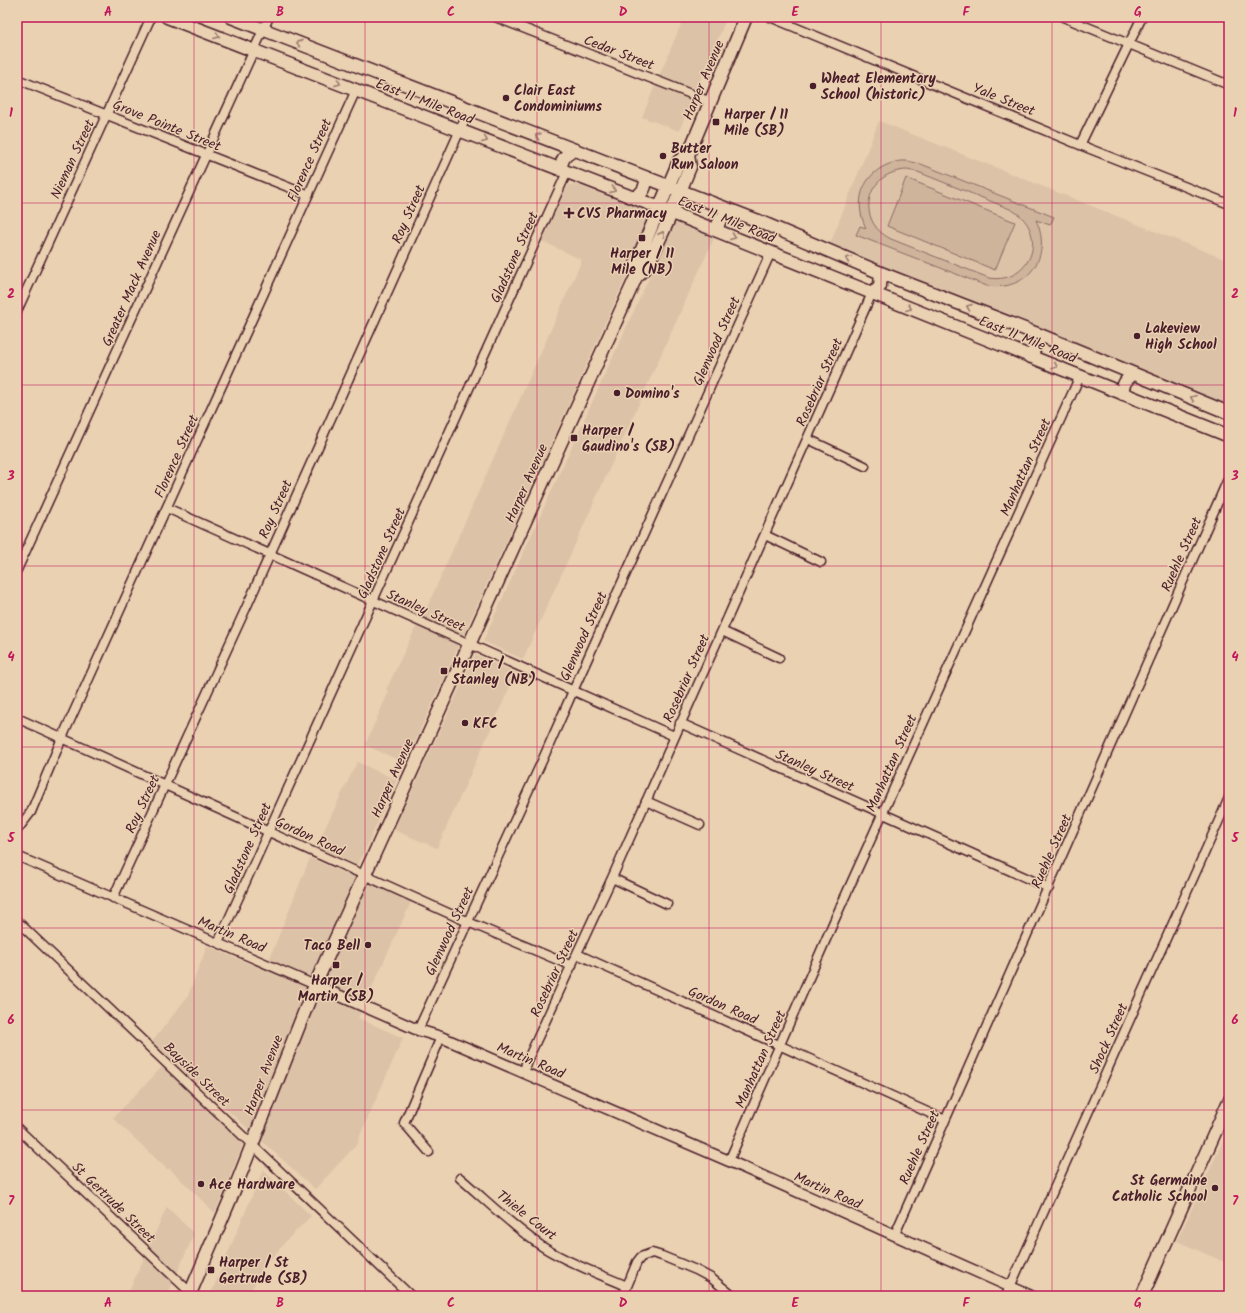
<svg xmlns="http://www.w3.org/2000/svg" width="1246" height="1313" viewBox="0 0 1246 1313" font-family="Kalam,sans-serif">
<rect width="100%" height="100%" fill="#ead1b2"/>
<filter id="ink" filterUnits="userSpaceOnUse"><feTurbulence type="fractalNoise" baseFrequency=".025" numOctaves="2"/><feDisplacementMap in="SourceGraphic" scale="8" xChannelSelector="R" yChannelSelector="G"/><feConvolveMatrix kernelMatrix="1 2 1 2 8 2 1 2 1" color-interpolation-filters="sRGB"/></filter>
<g filter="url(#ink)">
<path fill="#dcc2a7" d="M684 17H727L679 131 642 117Z
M879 121 1229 261V410L828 249Z
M575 184 646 211 649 214 650 218 638 250 548 450 405 763 365 745 389 691 386 690 416 627 424 614 582 260 542 241 566 189 569 185Z
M675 221 714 238 523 659 483 641Z
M475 655 516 673 437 848 394 830Z
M357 762 397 780 358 865 316 847Z
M310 858 411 902 358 1018 403 1038 358 1140 359 1142 315 1189 152 1042 188 996 207 946 265 970Z
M163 1066 243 1144 215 1213 169 1168 168 1170 113 1118Z
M1226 1134 1229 1136V1264L1177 1241Z
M263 1170 311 1216 284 1243V1244L266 1264 264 1263 249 1296H210Z
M167 1207 194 1234 167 1296H127Z"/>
<path fill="#cfb49c" stroke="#8c6a64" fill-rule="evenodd" d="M900 161H907L921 164 1054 217 1050 225 1036 220C1053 256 1028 292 987 286L856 235 860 226 866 228C851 198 866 167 900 161ZM907 170 918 172 1010 209C1050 229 1033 285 989 278L891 239C854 221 866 171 907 170Z
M906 178 1015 222 995 270 887 226Z"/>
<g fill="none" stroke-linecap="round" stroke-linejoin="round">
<g stroke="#4a1f2b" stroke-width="11">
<path id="minor" d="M495 17 711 102
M770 17 1080 145 1229 204
M1063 17 1229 85
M17 79 308 195
M1080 145 1142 17
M17 311 151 17
M808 439 865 466
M167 508 674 736
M765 535 821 562
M17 570 269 17
M722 631 779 658
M17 718 468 922 572 966
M680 723 1049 888
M646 801 700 825
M17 830 31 812 62 738 356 90
M17 856 315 985
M612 878 667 904
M113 898 246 608 469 110
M17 921 411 1296
M218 943 567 172
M577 954 945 1120
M418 1030 542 761 573 691 771 252
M524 1073 526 1063 612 878 872 293
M17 1128 193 1295
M429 1152 404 1123 441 1037
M729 1161 834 921 1080 376
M460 1178C487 1201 513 1227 543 1247 568 1263 599 1274 627 1286
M895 1234 1229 477
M17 1296H18
M623 1296 637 1262 641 1257 652 1253 662 1256 696 1270 711 1278 733 1296
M1006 1296 1229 798"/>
</g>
<g stroke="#4a1f2b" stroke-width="13">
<path id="tertiary" d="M315 985 418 1030 441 1037 729 1161 1031 1296"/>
</g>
<g stroke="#4a1f2b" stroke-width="15">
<path id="secondary" d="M167 17 660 208 1229 436
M231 17 756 220 881 273 1040 335 1229 413
M561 170C561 159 565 155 574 150
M634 198C643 193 646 188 646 178
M717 231C718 220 722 216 731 211
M636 277 647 266 667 223 690 167 688 155 746 17
M872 293 880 286 881 273
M1031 357 1040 335
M1123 394C1122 384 1126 380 1133 374
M189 1296 235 1188 315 985 331 949 636 277 637 261 679 161 688 155
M1142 1296 1229 1101"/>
</g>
<use href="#minor" stroke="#ead1b2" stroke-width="8"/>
<use href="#tertiary" stroke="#ead1b2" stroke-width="10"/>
<use href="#secondary" stroke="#ead1b2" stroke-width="12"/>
</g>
<defs><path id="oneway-chevron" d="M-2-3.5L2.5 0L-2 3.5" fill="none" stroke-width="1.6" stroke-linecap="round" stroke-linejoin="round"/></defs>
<g stroke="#9a786e">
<use href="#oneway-chevron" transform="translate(217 36) rotate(21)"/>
<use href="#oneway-chevron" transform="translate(299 43) rotate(-159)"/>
<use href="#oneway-chevron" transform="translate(338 83) rotate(21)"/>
<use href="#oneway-chevron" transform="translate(538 136) rotate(-159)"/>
<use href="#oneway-chevron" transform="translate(485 140) rotate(21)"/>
<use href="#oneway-chevron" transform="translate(613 190) rotate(21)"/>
<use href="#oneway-chevron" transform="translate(662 234) rotate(-65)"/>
<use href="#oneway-chevron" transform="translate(733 237) rotate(22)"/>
<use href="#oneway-chevron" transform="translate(848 259) rotate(-157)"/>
<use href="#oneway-chevron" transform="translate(969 307) rotate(-159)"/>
<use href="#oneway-chevron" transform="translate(909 308) rotate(22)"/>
<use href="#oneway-chevron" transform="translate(1055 366) rotate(21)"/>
<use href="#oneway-chevron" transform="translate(1193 398) rotate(-158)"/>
</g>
</g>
<path fill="none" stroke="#c2185b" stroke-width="1" stroke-opacity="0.55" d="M194 17V1296M365 17V1296M537 17V1296M709 17V1296M881 17V1296M1052 17V1296M17 203H1229M17 385H1229M17 566H1229M17 747H1229M17 928H1229M17 1110H1229"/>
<g fill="#4a1f2b" stroke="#ead1b2" stroke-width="1.5">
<circle cx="813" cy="86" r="4"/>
<circle cx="506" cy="98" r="4"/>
<rect x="712" y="118" width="8" height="8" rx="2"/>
<circle cx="663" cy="156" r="4"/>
<path d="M567 207h4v4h4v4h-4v4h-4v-4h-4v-4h4z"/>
<rect x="638" y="234" width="8" height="8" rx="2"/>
<circle cx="1137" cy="336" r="4"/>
<circle cx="617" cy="393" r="4"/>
<rect x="570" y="434" width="8" height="8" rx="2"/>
<rect x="440" y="667" width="8" height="8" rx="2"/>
<circle cx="465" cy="723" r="4"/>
<circle cx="368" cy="945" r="4"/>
<rect x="332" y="961" width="8" height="8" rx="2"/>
<circle cx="201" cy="1184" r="4"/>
<circle cx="1215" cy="1188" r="4"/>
<rect x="207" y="1266" width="8" height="8" rx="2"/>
</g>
<g text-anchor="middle" stroke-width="3" stroke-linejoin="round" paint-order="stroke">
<g font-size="14" fill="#4a1f2b" stroke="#ead1b2">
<text transform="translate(619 52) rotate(21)" y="5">Cedar Street</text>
<text transform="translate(703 80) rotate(-67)" y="5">Harper Avenue</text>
<text transform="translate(1004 99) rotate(22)" y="5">Yale Street</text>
<text transform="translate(425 101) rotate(21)" y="5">East 11 Mile Road</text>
<text transform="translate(167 125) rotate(22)" y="5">Grove Pointe Street</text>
<text transform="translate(72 159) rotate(-65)" y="5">Nieman Street</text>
<text transform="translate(309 160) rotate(-66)" y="5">Florence Street</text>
<text transform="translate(408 214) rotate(-66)" y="5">Roy Street</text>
<text transform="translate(727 219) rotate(22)" y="5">East 11 Mile Road</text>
<text transform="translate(514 257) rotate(-66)" y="5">Gladstone Street</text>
<text transform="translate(131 288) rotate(-66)" y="5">Greater Mack Avenue</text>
<text transform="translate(1028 339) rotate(22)" y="5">East 11 Mile Road</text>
<text transform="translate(716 341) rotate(-66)" y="5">Glenwood Street</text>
<text transform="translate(819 382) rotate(-66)" y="5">Rosebriar Street</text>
<text transform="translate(176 456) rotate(-66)" y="5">Florence Street</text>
<text transform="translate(1025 467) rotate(-66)" y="5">Manhattan Street</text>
<text transform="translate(526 483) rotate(-66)" y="5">Harper Avenue</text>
<text transform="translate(275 509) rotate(-66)" y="5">Roy Street</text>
<text transform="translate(381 553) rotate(-66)" y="5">Gladstone Street</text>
<text transform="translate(1181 554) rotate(-66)" y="5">Ruehle Street</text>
<text transform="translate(426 610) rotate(24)" y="5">Stanley Street</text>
<text transform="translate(583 636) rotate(-66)" y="5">Glenwood Street</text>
<text transform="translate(686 678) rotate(-66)" y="5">Rosebriar Street</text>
<text transform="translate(891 763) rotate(-66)" y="5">Manhattan Street</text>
<text transform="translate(815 770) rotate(24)" y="5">Stanley Street</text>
<text transform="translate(392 778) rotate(-66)" y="5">Harper Avenue</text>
<text transform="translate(142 804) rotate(-65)" y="5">Roy Street</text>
<text transform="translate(310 836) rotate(25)" y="5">Gordon Road</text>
<text transform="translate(247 848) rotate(-66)" y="5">Gladstone Street</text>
<text transform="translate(1051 851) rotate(-66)" y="5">Ruehle Street</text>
<text transform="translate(449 931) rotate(-65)" y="5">Glenwood Street</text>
<text transform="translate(232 934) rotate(23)" y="5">Martin Road</text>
<text transform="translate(554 973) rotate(-65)" y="5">Rosebriar Street</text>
<text transform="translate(723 1005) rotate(24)" y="5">Gordon Road</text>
<text transform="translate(1108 1038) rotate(-66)" y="5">Shock Street</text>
<text transform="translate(760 1059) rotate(-66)" y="5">Manhattan Street</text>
<text transform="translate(531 1060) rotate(23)" y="5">Martin Road</text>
<text transform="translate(197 1074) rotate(44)" y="5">Bayside Street</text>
<text transform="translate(263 1075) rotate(-69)" y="5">Harper Avenue</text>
<text transform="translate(919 1147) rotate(-66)" y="5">Ruehle Street</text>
<text transform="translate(828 1190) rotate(24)" y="5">Martin Road</text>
<text transform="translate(114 1202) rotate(44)" y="5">St Gertrude Street</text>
<text transform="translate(527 1215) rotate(38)" y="5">Thiele Court</text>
</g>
<g font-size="14" font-weight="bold" fill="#4a1f2b" stroke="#ead1b2" text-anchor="start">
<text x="821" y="83">Wheat Elementary<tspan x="821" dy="16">School (historic)</tspan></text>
<text x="514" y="95">Clair East<tspan x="514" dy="16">Condominiums</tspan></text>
<text x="724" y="119">Harper / 11<tspan x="724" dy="16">Mile (SB)</tspan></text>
<text x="671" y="153">Butter<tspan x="671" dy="16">Run Saloon</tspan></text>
<text x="577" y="218">CVS Pharmacy</text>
<text x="642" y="258" text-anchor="middle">Harper / 11<tspan x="642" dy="16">Mile (NB)</tspan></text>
<text x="1145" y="333">Lakeview<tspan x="1145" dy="16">High School</tspan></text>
<text x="625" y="398">Domino's</text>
<text x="582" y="435">Harper /<tspan x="582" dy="16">Gaudino's (SB)</tspan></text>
<text x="452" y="668">Harper /<tspan x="452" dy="16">Stanley (NB)</tspan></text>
<text x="473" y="728">KFC</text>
<text x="360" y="950" text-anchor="end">Taco Bell</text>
<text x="336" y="985" text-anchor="middle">Harper /<tspan x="336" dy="16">Martin (SB)</tspan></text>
<text x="1207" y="1185" text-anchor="end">St Germaine<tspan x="1207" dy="16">Catholic School</tspan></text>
<text x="209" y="1189">Ace Hardware</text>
<text x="219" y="1267">Harper / St<tspan x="219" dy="16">Gertrude (SB)</tspan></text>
</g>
</g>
<rect width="1246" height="1313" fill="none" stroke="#ead1b2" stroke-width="44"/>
<rect x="22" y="22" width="1202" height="1269" fill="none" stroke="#c2185b" stroke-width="1.5"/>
<g font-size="13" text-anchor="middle" font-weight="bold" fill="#c2185b">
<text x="108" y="16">A</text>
<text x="280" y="16">B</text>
<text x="451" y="16">C</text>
<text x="623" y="16">D</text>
<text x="795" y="16">E</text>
<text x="966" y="16">F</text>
<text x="1138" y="16">G</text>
<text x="11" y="117">1</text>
<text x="1235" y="117">1</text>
<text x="11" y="298">2</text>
<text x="1235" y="298">2</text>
<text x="11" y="480">3</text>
<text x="1235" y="480">3</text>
<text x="11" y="661">4</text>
<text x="1235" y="661">4</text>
<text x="11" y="842">5</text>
<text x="1235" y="842">5</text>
<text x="11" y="1024">6</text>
<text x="1235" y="1024">6</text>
<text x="11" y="1205">7</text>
<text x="1235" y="1205">7</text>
<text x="108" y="1307">A</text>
<text x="280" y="1307">B</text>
<text x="451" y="1307">C</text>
<text x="623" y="1307">D</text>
<text x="795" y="1307">E</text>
<text x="966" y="1307">F</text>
<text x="1138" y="1307">G</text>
</g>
</svg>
